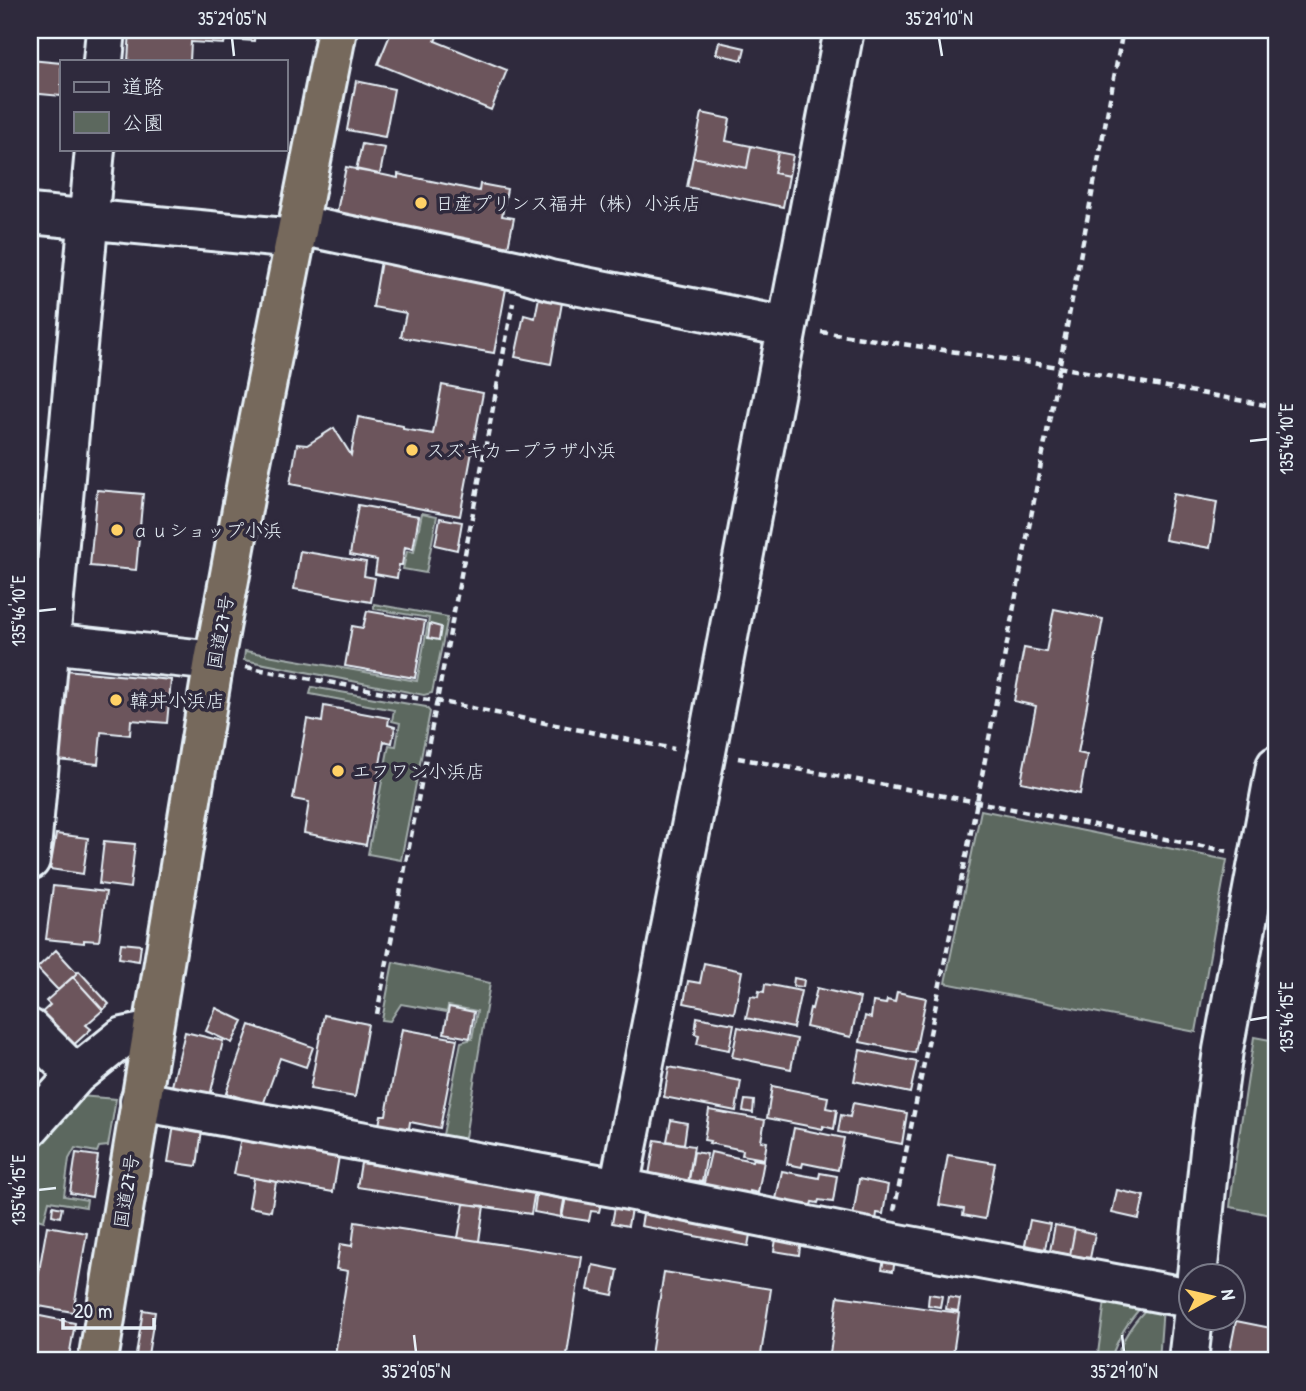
<svg xmlns="http://www.w3.org/2000/svg" width="1306" height="1391" viewBox="0 0 1306 1391" font-family="'Patrick Hand','Klee One',sans-serif">
<rect width="100%" height="100%" fill="#2f2a3d"/>
<filter id="ink" filterUnits="userSpaceOnUse"><feTurbulence type="fractalNoise" baseFrequency=".0143" numOctaves="2"/><feDisplacementMap in="SourceGraphic" scale="14" xChannelSelector="R" yChannelSelector="G"/><feConvolveMatrix kernelMatrix="1 2 1 2 8 2 1 2 1" color-interpolation-filters="sRGB"/></filter>
<g filter="url(#ink)">
<path fill="#5c685e" stroke="#a2acab" stroke-width="2" d="M422 513 437 516 426 573 403 569 407 551 414 552Z
M374 604 448 617 432 693 424 695 244 660 245 651 417 681 429 618 374 609Z
M312 687 426 707 430 712 401 860 368 854 389 745 396 746 400 723 392 721 394 710 310 694Z
M981 810 1227 860 1196 1032 945 983Z
M393 962 490 983 463 1150 442 1140 461 1042 472 1039 477 1011 448 1006 447 1012 401 1004 390 1021 382 1020Z
M1254 1037 1276 1041V1216L1230 1207 1236 1157Z
M79 1096 116 1099 108 1146 99 1147 97 1152 75 1148 69 1159 64 1196 87 1200 86 1207 49 1201 44 1221 30 1217V1152L45 1129Z
M1106 1293 1145 1303C1127 1322 1118 1337 1110 1361H1097Z
M1152 1303 1163 1306 1159 1361H1115C1124 1335 1133 1322 1152 1303Z"/>
<path fill="#6c555c" stroke="#e8f1f8" stroke-width="2" d="M130 30H255L254 41 225 39 224 44 191 42 190 61H128Z
M392 30H440L435 41 507 70 491 110 378 64Z
M719 42 745 48 742 60 716 54Z
M30 60 61 63V96L30 93Z
M356 81 394 89 385 137 347 130Z
M702 113 730 119 726 141 751 146 747 168 693 157Z
M362 144 385 148 380 174 356 170Z
M751 146 778 152 774 173 789 176 783 207 687 187 693 157 747 168Z
M778 152 793 155 789 176 774 173Z
M346 167 398 178V174L479 191 480 184 507 189 502 216 514 218 508 247 499 245 498 251 336 216Z
M382 255 508 278 494 353 401 337 406 313 373 307Z
M540 292 563 297 551 364 515 357 524 315 535 318Z
M442 385 483 393 460 516 290 484 297 444 307 445 334 428 351 455 358 417 403 426V429L433 434Z
M97 490 143 494 136 570 90 566Z
M1173 494 1217 502 1210 548 1165 540Z
M358 505 419 516 413 549 405 547 402 565H399L397 578 375 574 377 560 350 555Z
M440 518 462 522 457 550 435 545Z
M300 551 366 562 364 576 375 578 371 602 294 589Z
M1054 609 1103 619 1078 753 1087 755 1080 794 1021 782 1036 706 1014 701 1024 648 1046 652Z
M367 611 425 621 415 678 345 666 352 626 363 628Z
M430 624 441 627 439 640 428 638Z
M65 670 171 680 167 723 131 720 130 735 101 732 98 764 57 760Z
M324 706 389 718 388 725 395 727 392 743 384 741 366 845 304 833 309 802 293 799 307 719 322 722Z
M56 834 88 838 83 874 50 869Z
M104 841 135 844 130 888 99 884Z
M53 886 106 892 99 941 84 940V943L46 939Z
M121 943 141 945 139 961 119 958Z
M56 950 77 973 58 990 37 968Z
M704 963 742 971 734 1013 684 1003 688 981 700 983Z
M79 971 109 1004 103 1010 73 977Z
M73 977 103 1010 86 1025 91 1029 68 1050 37 1017 50 1005 46 1001Z
M794 978 804 980 803 987 793 986Z
M765 984 801 991 793 1028 746 1018 751 996 758 997 759 991 764 992Z
M817 988 860 998 851 1037 806 1027 810 1008 812 1009Z
M897 992 926 998 915 1053 860 1042 865 1016 871 1018 873 1002 886 1004 887 1000 895 1002Z
M449 1007 474 1012 470 1038 444 1033Z
M216 1008 243 1021 232 1043 206 1031Z
M324 1015 368 1024 355 1097 310 1089Z
M697 1017 734 1024 729 1050 697 1044 699 1035 695 1034Z
M250 1025 313 1047 306 1067 280 1058 263 1105 226 1093Z
M738 1027 797 1039 791 1069 732 1057Z
M402 1029 457 1039 440 1128 410 1122 408 1135 378 1130 381 1115H386Z
M185 1032 223 1041 209 1100 171 1090Z
M860 1050 917 1062 910 1093 854 1081Z
M669 1067 741 1081 736 1111 664 1097Z
M772 1086 828 1097 826 1108 837 1110 834 1129 823 1126V1129L767 1118Z
M745 1100 754 1101 753 1113 743 1111Z
M853 1103 907 1113 902 1144 838 1132 841 1115 850 1117Z
M709 1110 765 1120 761 1141 767 1142 764 1159 742 1155 743 1150 709 1143 710 1141 704 1140Z
M671 1120 687 1123 684 1144 667 1141Z
M174 1125 202 1130 197 1166 168 1162Z
M794 1128 844 1138 838 1170 803 1163 802 1167 787 1164Z
M242 1132 340 1150 333 1192 234 1174Z
M655 1140 694 1146 688 1183 649 1175Z
M694 1152 707 1154 702 1182 689 1180Z
M711 1152 752 1161 753 1159 764 1161 758 1193 750 1191 749 1197 703 1187Z
M76 1153 98 1156 92 1197 70 1193Z
M948 1155 995 1163 985 1219 963 1215 964 1209 939 1205Z
M361 1163 535 1190 531 1214 357 1187Z
M782 1171 819 1178 820 1173 837 1176 833 1202 819 1200 818 1203 812 1202 810 1208 786 1204V1201L776 1199Z
M254 1178 276 1182 271 1211 249 1207Z
M859 1179 888 1185 883 1214 877 1213 876 1221 853 1217Z
M537 1190 565 1195 561 1217 534 1212Z
M1117 1190 1144 1196 1139 1219 1112 1213Z
M566 1197 601 1203 599 1212 591 1211 589 1221 562 1217Z
M464 1204 484 1206 479 1241 458 1238Z
M53 1206 62 1208 60 1217 52 1215Z
M615 1207 631 1209 628 1226 612 1223Z
M644 1209 751 1229 748 1246 641 1226Z
M1030 1220 1050 1224 1045 1249 1025 1245Z
M355 1222 582 1257 566 1361H334L348 1271 336 1269 340 1244 352 1246Z
M1055 1225 1075 1229 1070 1255 1050 1251Z
M47 1226 87 1233 73 1312 33 1305Z
M1075 1229 1095 1234 1090 1258 1070 1255Z
M777 1234 801 1238 799 1255 774 1251Z
M884 1259 895 1260 893 1271 882 1269Z
M593 1265 618 1270 613 1295 588 1290Z
M664 1272 771 1289 760 1361H650Z
M929 1294 942 1296 940 1307 928 1305Z
M838 1296 959 1313 952 1361H829Z
M948 1297 960 1299 958 1311 946 1309Z
M143 1310 155 1312 147 1361H135Z
M35 1315 75 1323 69 1357 51 1354 49 1361H30V1319H34Z
M1236 1321 1276 1329V1361H1228Z"/>
<g fill="none" stroke-linecap="round" stroke-linejoin="round">
<g stroke="#e8f1f8" stroke-width="44">
<path id="minor" d="M103 61 106 30
M30 214 296 239
M299 225 520 271 550 280 787 327
M30 641 214 661
M30 860 95 149
M30 1029 76 1075
M140 1101 619 1188 888 1242 1190 1298
M30 1127 76 1075 123 1037 152 1031
M619 1188 706 752 844 30
M1197 1276 1212 1132 1223 1050 1276 766
M1188 1361 1193 1318"/>
</g>
<g stroke="#e8f1f8" stroke-width="44">
<path id="highway" d="M98 1361 214 661 248 477 337 30"/>
</g>
<path stroke="#e8f1f8" stroke-width="4.5" stroke-dasharray="7 5" stroke-linecap="butt" d="M821 332 1059 367 1276 407
M246 667 421 699 437 701 674 749
M738 758 977 802 1227 851
M377 1014 513 303
M894 1211 977 802 1123 30"/>
<use href="#minor" stroke="#2f2a3d" stroke-width="38"/>
<use href="#highway" stroke="#76695c" stroke-width="38"/>
</g>
</g>
<path fill="none" stroke="#e8f1f8" stroke-width="2.5" d="M232 38 234 56M939 38 942 56M1250 441 1268 439M38 611 56 609M1250 1020 1268 1017M38 1190 56 1188M414 1335 416 1352M1122 1335 1124 1352"/>
<g fill="#ffd166" stroke="#2f2a3d" stroke-width="2.5">
<circle cx="421" cy="203" r="7"/>
<circle cx="412" cy="450" r="7"/>
<circle cx="117" cy="530" r="7"/>
<circle cx="116" cy="700" r="7"/>
<circle cx="338" cy="771" r="7"/>
</g>
<g text-anchor="middle" stroke-width="7" stroke-linejoin="round" paint-order="stroke">
<g font-size="19" fill="#e8f1f8" stroke="#2f2a3d" text-anchor="start">
<text x="435" y="210">日産プリンス福井（株）小浜店</text>
<text x="426" y="457">スズキカープラザ小浜</text>
<text x="131" y="537">ａｕショップ小浜</text>
<text x="130" y="707">韓丼小浜店</text>
<text x="352" y="778">エフワン小浜店</text>
</g>
<g font-size="19" fill="#e8f1f8" stroke="#2f2a3d">
<text transform="translate(220 632) rotate(-80)" y="7">国道27号</text>
<text transform="translate(126 1191) rotate(-81)" y="7">国道27号</text>
</g>
</g>
<rect width="1306" height="1391" fill="none" stroke="#2f2a3d" stroke-width="77"/>
<rect x="60" y="60" width="228" height="91" fill="#2f2a3d" stroke="#797a88" stroke-width="2"/>
<rect x="74" y="82" width="35" height="10" fill="#2f2a3d" stroke="#797a88" stroke-width="2"/>
<text x="122" y="94" font-size="21" fill="#e8f1f8">道路</text>
<rect x="74" y="112" width="35" height="21" fill="#5c685e" stroke="#797a88" stroke-width="2"/>
<text x="122" y="130" font-size="21" fill="#e8f1f8">公園</text>
<g transform="translate(1212 1297) rotate(82)"><circle r="33" fill="#2f2a3d" stroke="#797a88" stroke-width="2"/>
<path d="M0-5L12 26L0 18L-12 26Z" fill="#ffd166"/>
<text y="-10" font-size="19" font-weight="bold" text-anchor="middle" fill="#e8f1f8">N</text>
</g>
<path d="M63 1318v10h91v-10" fill="none" stroke="#e8f1f8" stroke-width="3.5"/>
<text x="74" y="1318" font-size="21" fill="#e8f1f8" stroke="#2f2a3d" stroke-width="5" paint-order="stroke">20 m</text>
<rect x="38" y="38" width="1230" height="1314" fill="none" stroke="#e8f1f8" stroke-width="2.5"/>
<g font-size="18" text-anchor="middle" fill="#e8f1f8">
<text x="232" y="25">35°29'05"N</text>
<text x="939" y="25">35°29'10"N</text>
<text transform="translate(1287 439) rotate(-90)" y="6">135°46'10"E</text>
<text transform="translate(19 611) rotate(-90)" y="6">135°46'10"E</text>
<text transform="translate(1287 1017) rotate(-90)" y="6">135°46'15"E</text>
<text transform="translate(19 1190) rotate(-90)" y="6">135°46'15"E</text>
<text x="416" y="1378">35°29'05"N</text>
<text x="1124" y="1378">35°29'10"N</text>
</g>
</svg>
